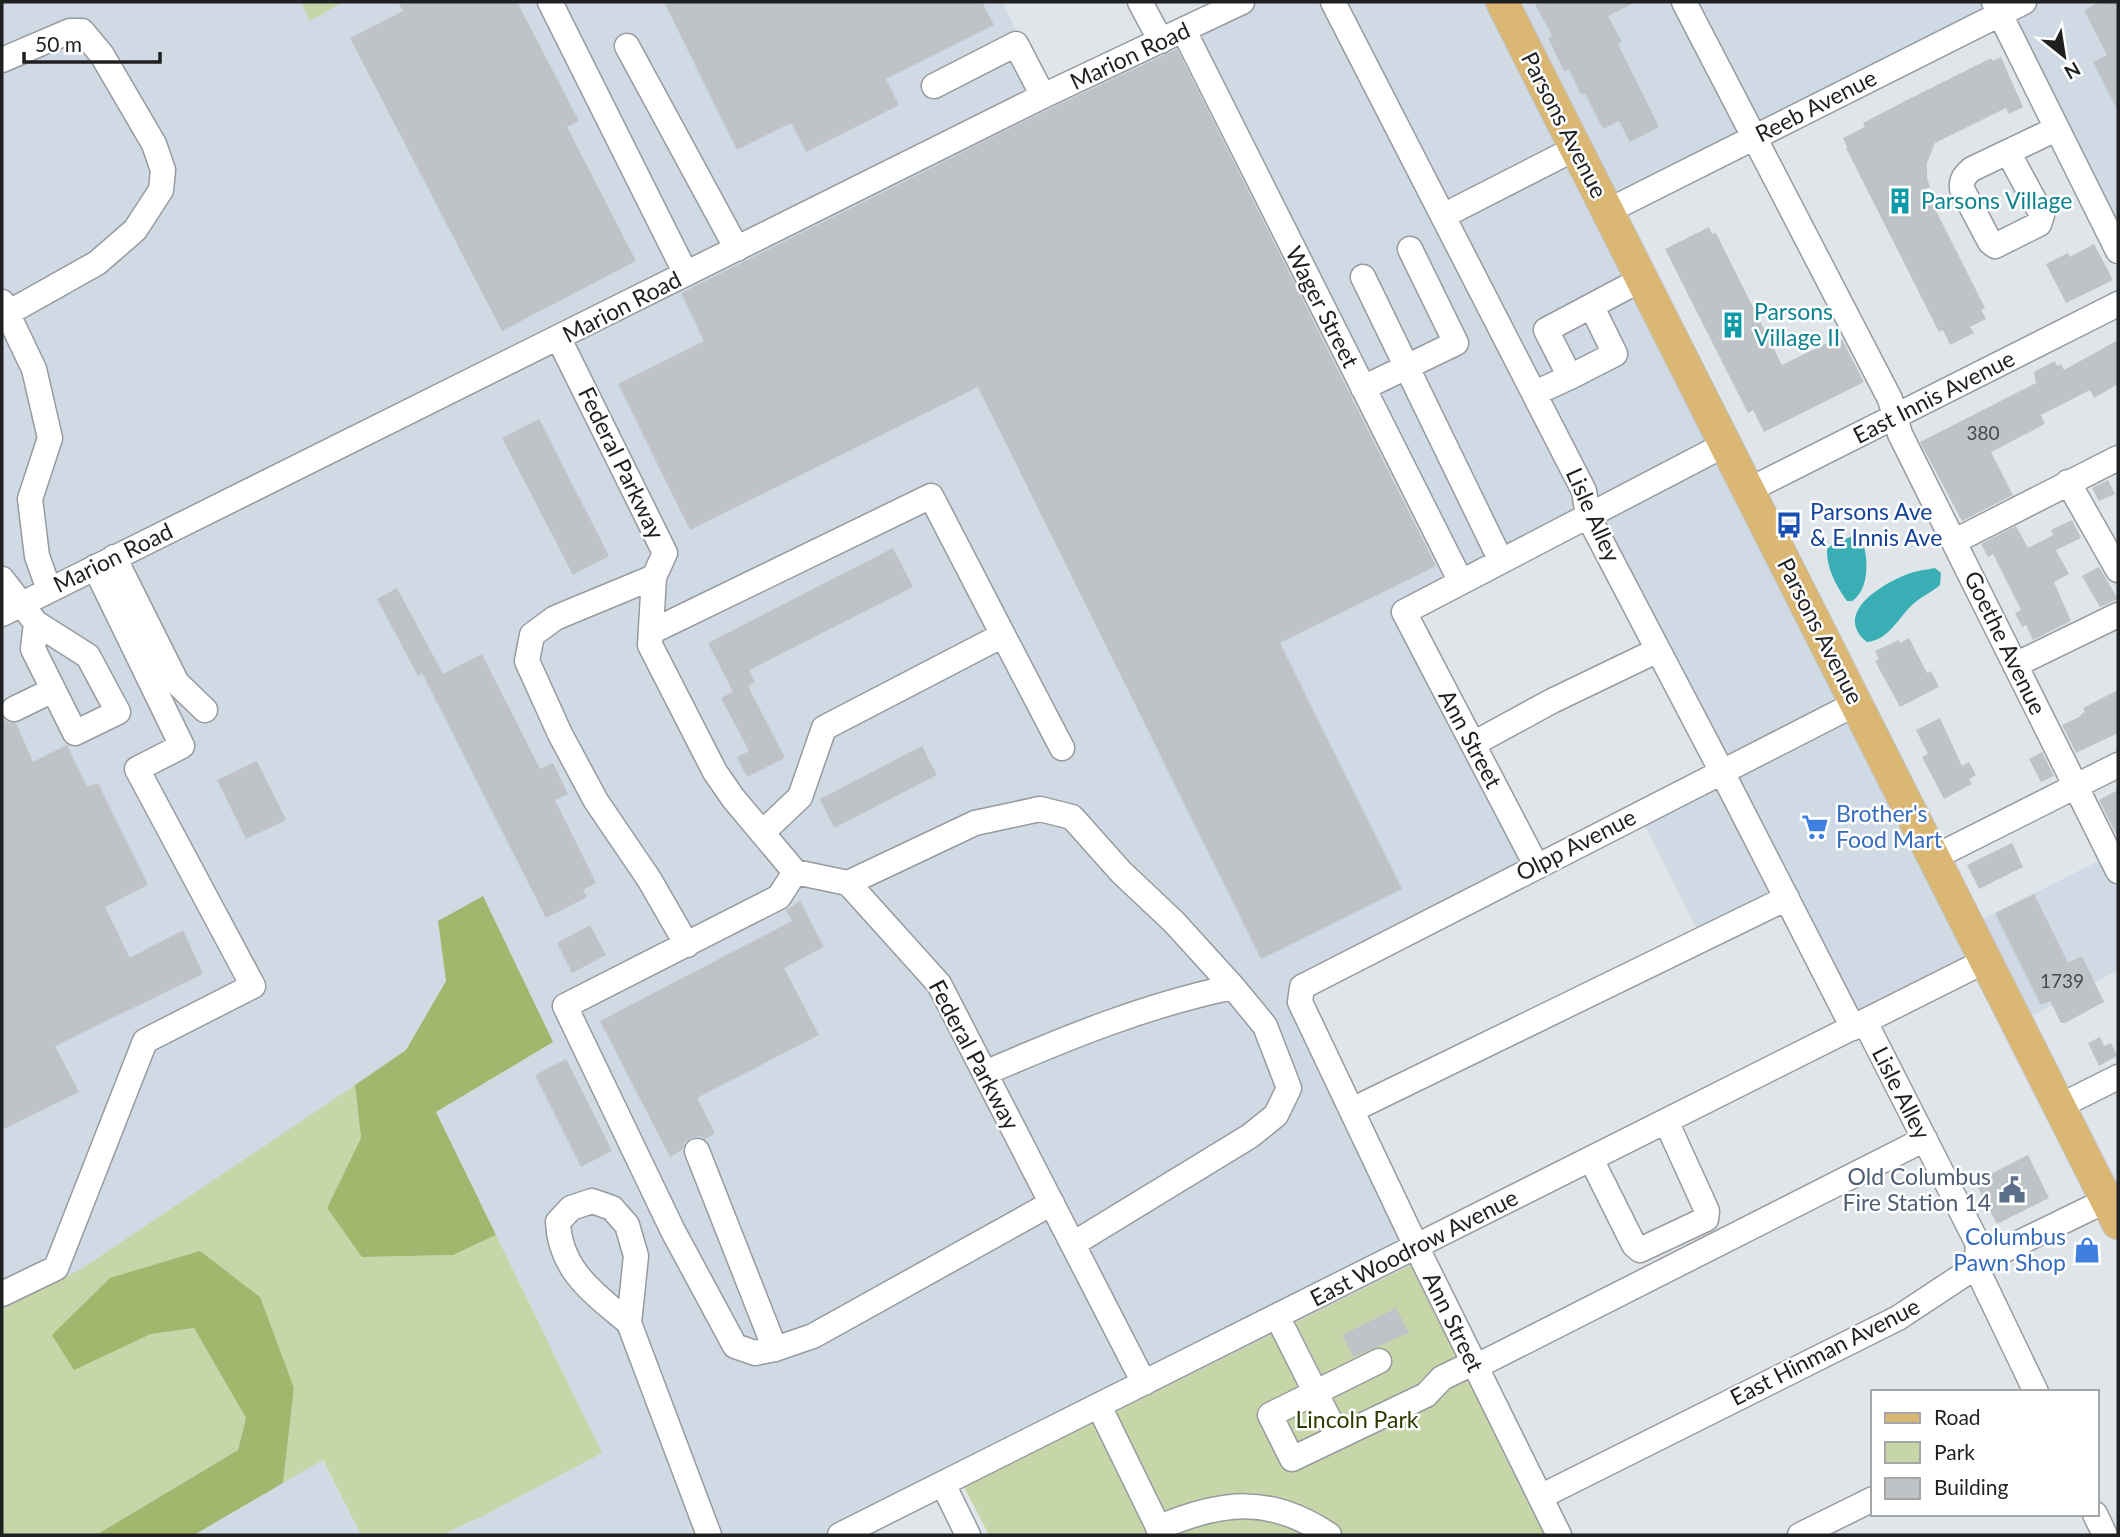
<svg xmlns="http://www.w3.org/2000/svg" width="2120" height="1537" viewBox="0 0 2120 1537" font-family="Lato,sans-serif">
<rect width="100%" height="100%" fill="#e0e5e9"/>
<path fill="#cfdae4" d="M2 2H301L311 20 343 2H1002L1047 93 1230 2H2118V249L2002 18 1611 216 1970 926 2110 855 2118 870V970L2018 1023 1988 963 1854 1033 1785 899 1702 939 1640 815 1724 773 1593 516 1409 610 1538 866 1294 990 1413 1264 964 1487 939 1482 833 1535H441L481 1517 602 1453 436 1112 553 1042 438 921 446 981 406 1050 97 1261 2 1308Z
M322 1460 361 1535H194Z"/>
<path fill="#c7d6a8" d="M301 2H343L310 21Z
M355 1085 361 1138 327 1208 363 1257 453 1255 496 1235 602 1453 481 1517 441 1535H361L323 1460 283 1483 294 1388 200 1251 74 1369 151 1334 194 1328 246 1418 238 1450 96 1535H2V1308L83 1268Z
M1413 1264 1546 1535H989L964 1487Z"/>
<path fill="#a0b76d" d="M483 896 553 1042 436 1112 496 1235 453 1255 362 1257 327 1208 361 1138 355 1085 406 1050 446 981 438 921Z
M200 1251 260 1297 294 1388 283 1483 194 1535H96L238 1450 246 1418 194 1328 151 1334 74 1370 52 1335 110 1278Z"/>
<path fill="#39afb5" d="M1853 536 1861 538C1869 555 1870 590 1852 601H1847C1836 586 1826 567 1827 549L1833 544Z
M1935 568 1941 573 1940 585C1932 592 1921 597 1913 604 1898 618 1889 640 1867 642 1834 615 1877 587 1903 576 1913 571 1925 570 1935 568Z"/>
<path fill="#bfc3c7" d="M398 2H517L579 121 567 127 636 261 502 331 350 38 403 11Z
M664 2H982L994 25 886 79 899 105 806 152 791 123 737 150Z
M1534 2H1636L1608 16 1622 42 1618 44 1659 127 1630 142 1619 121 1603 129 1585 93 1581 95 1569 70 1564 71 1548 38 1552 36Z
M2100 2H2118V111L2093 62 2107 55 2084 10Z
M1177 49 1436 566 1280 643 1402 889 1261 959 978 387 690 530 618 384 704 341 681 293 1049 109Z
M2001 57 2023 107 2009 114 2006 108 1935 143 1927 163V178L1930 187 1925 189 1985 308 1981 310 1986 319 1970 327 1974 333 1950 345 1943 330 1939 332 1846 148 1847 147 1843 138 1865 127 1863 123 1907 100 1991 58 1993 61Z
M1709 227 1712 234 1716 233 1782 365 1835 339 1837 342 1842 339 1864 382 1764 432 1753 410 1748 413 1665 249Z
M2094 244 2113 280 2066 303 2046 264 2068 253 2070 257Z
M2118 340V384L2094 398 2090 390 2041 415 2045 424 1991 452 2013 495 1962 521 1920 442 2036 383 2034 372 2055 361 2057 366 2061 364 2064 370Z
M539 419 609 556 573 575 502 438Z
M2108 480 2115 494 2099 501 2092 488Z
M2072 520 2081 538 2056 550 2069 574 2054 582 2071 621 2033 640 2026 625 2022 627 2015 613 2021 610 1993 554 1988 557 1981 544 2016 526 2028 548 2053 535 2051 530Z
M893 548 913 587 749 670 755 682 748 686 785 758 747 777 737 757 749 751 721 698 733 692 708 643Z
M2099 567 2118 599 2100 607 2082 576Z
M397 588 443 674 482 654 540 769 553 763 568 794 555 800 596 883 583 890 587 897 546 918 422 673 418 676 377 599Z
M1909 638 1927 673 1931 671 1939 687 1900 707 1875 661 1879 659 1875 651 1899 640 1900 643Z
M2118 690V733L2076 753 2062 725 2081 716V714L2085 712 2083 708Z
M2 717 6 722 16 723 33 762 67 745 87 787 98 783 148 885 105 907 130 958 183 930 203 974 55 1046 79 1092 2 1130Z
M1940 718 1962 766 1969 762 1976 775 1969 779 1972 784 1944 799 1922 757 1928 754 1916 730Z
M922 746 937 775 834 828 820 799Z
M2042 752 2054 776 2041 782 2029 759Z
M257 761 286 820 246 839 217 780Z
M2118 790V838L2099 800Z
M2012 843 2023 867 1979 889 1967 865Z
M2034 894 2068 963 2082 956 2104 1002 2065 1023H2061L2050 1001 2041 1005 1995 913Z
M800 901 824 947 784 968 819 1035 697 1098 715 1133 705 1139 699 1136 691 1138 685 1142 682 1150 670 1157 600 1021 792 921 786 910Z
M590 925 606 955 572 973 557 943Z
M2100 1037 2104 1046 2111 1043 2117 1056 2099 1066 2088 1043Z
M566 1059 612 1151 581 1167 535 1075Z
M2028 1155 2049 1198 1997 1224 1975 1182Z
M1396 1308 1409 1333 1353 1357 1342 1335Z"/>
<g fill="none" stroke-linecap="round" stroke-linejoin="round">
<g stroke="#979b9f" stroke-width="27">
<path id="minor" d="M550 2 686 274
M1140 2 1161 41
M1333 2 1584 491 1588 516 1722 772 1853 1028
M1684 2 1890 399 1900 434 2118 871
M1994 2 2118 251
M1184 31 1461 582
M627 46 737 249
M2 60 70 31H82L102 55 154 144 163 170 161 190 135 230 97 263 8 313
M934 86 1016 44 1043 96
M2008 152 2042 215 2039 224 1995 246 1990 242 1962 189C1961 179 1965 175 1972 169L2056 129
M1608 211 2024 2
M1443 216 1576 148
M1363 277 1501 561
M2 302 34 369 50 438 30 499 37 556 49 590
M559 339 665 553 654 577 650 645 715 772 733 798 795 872 848 883 939 984 1144 1383
M1570 377 1615 354 1592 307
M1363 388 1456 343 1410 249
M1535 393 1570 377 1546 330 1642 279
M2068 482 2118 570
M1749 490 2118 304
M1955 541 2118 458
M114 557 177 683 205 710
M654 577 555 618 532 635 527 661 560 734 596 801 649 879 687 945
M2 579 36 623 88 656 118 712 75 733 33 649 36 623
M2 614 1043 96 1242 2
M653 631 931 496 1003 635 824 728 800 797 762 833
M1003 635 1062 748
M2015 665 2118 615
M14 709 53 690
M1473 744 1552 701 1658 650
M1935 857 2118 765
M1536 865 1404 612 1726 444
M795 872 779 897 565 1006 673 1231 735 1346 755 1353 775 1349 813 1336 1052 1203
M848 883 975 823 1040 809 1072 817 1121 872 1174 922 1233 987
M1865 1022 1978 1244 1976 1267 2036 1392
M985 1073C1066 1038 1146 1005 1233 987L1265 1026 1289 1088 1276 1115 1250 1136 1073 1244
M2060 1106 2118 1077
M1352 1110 1787 898
M697 1151 775 1349
M1591 1159 1634 1245 1640 1250 1706 1219 1707 1211 1666 1121
M2 1294 56 1268 145 1041 253 986 137 769 182 746 95 567
M1277 1316 1338 1437 1426 1395 1442 1378 1473 1363
M629 1323C595 1294 560 1271 558 1222L571 1208 592 1201 612 1208 627 1225 636 1256 629 1323 709 1535
M1475 1367 1925 1139
M1099 1406 1162 1535
M1338 1437 1292 1459 1270 1415 1379 1361
M943 1484 968 1535
M1540 1497 1898 1318 1992 1256 2107 1200
M2095 1514 2105 1535
M1158 1528C1221 1501 1270 1495 1329 1535
M840 1535 1987 960
M1559 1535 1416 1246 1300 1002 1302 987 1857 703
M1800 1535 1873 1499"/>
</g>
<g stroke="#c0c1c1" stroke-width="34">
<path id="major" d="M1502 2 2118 1223"/>
</g>
<use href="#minor" stroke="#fff" stroke-width="24"/>
<use href="#major" stroke="#dab874" stroke-width="32"/>
</g>
<defs>
<g id="building-bare" transform="scale(2.1)"><path d="M-4-6H4V6H1V3H-1V6H-4ZM-2.5-4.3h1.7v1.8h-1.7ZM.8-4.3h1.7v1.8H.8ZM-2.5-1h1.7V.8h-1.7ZM.8-1h1.7V.8H.8Z" fill="#0f9aa8" stroke="#fff" stroke-width="2.5" paint-order="stroke"/></g>
<g id="bus-bare" transform="scale(2.1)"><path d="M-5-6H5V4H4V6H2V4H-2V6H-4V4H-5ZM-3.5-4V0h7V-4ZM-3.5 1.2v1.5H-2V1.2ZM2 1.2v1.5H3.5V1.2Z" fill="#1a4fb4" stroke="#fff" stroke-width="2.5" paint-order="stroke"/></g>
<g id="supermarket-bare" transform="scale(2.1)"><path d="M-6-5.5h2.5l.6 2H6L4.5 2H-2.5L-4.4-4H-6ZM-1.5 3.2a1.3 1.3 0 1 0 .1 0ZM3 3.2a1.3 1.3 0 1 0 .1 0Z" fill="#3f7fe0" stroke="#fff" stroke-width="2.5" paint-order="stroke"/></g>
<g id="civic-bare" transform="scale(2.1)"><path d="M-.6-6.5H3V-4.5H.6V-3L4-1V1h2V6H-6V1h2V-1L-.6-3ZM-1.2 2.5V6h2.4V2.5Z" fill="#5c6f8a" stroke="#fff" stroke-width="2.5" paint-order="stroke"/></g>
<g id="shop-bare" transform="scale(2.1)"><path d="M-5-2.5h2.3a2.7 3.5 0 0 1 5.4 0H5L5.5 6h-11ZM-1.5-2.5h3a1.5 2.3 0 0 0-3 0Z" fill="#3f7fe0" stroke="#fff" stroke-width="2.5" paint-order="stroke"/></g>
</defs>
<g fill-rule="evenodd">
<use href="#building-bare" x="1900" y="201"/>
<use href="#building-bare" x="1733" y="325"/>
<use href="#bus-bare" x="1789" y="525"/>
<use href="#supermarket-bare" x="1815" y="827"/>
<use href="#civic-bare" x="2012" y="1190"/>
<use href="#shop-bare" x="2087" y="1250"/>
</g>
<g text-anchor="middle" stroke-width="5" stroke-linejoin="round" paint-order="stroke">
<g font-size="19" fill="#47494b">
<text x="1983" y="440">380</text>
<text x="2062" y="988">1739</text>
</g>
<g font-size="23" fill="#1f2022" stroke="#fff">
<text transform="translate(1130 56) rotate(-25)" y="8">Marion Road</text>
<text transform="translate(1816 106) rotate(-27)" y="8">Reeb Avenue</text>
<text transform="translate(1564 125) rotate(63)" y="8">Parsons Avenue</text>
<text transform="translate(622 307) rotate(-27)" y="8">Marion Road</text>
<text transform="translate(1322 307) rotate(63)" y="8">Wager Street</text>
<text transform="translate(1934 397) rotate(-27)" y="8">East Innis Avenue</text>
<text transform="translate(621 463) rotate(64)" y="8">Federal Parkway</text>
<text transform="translate(1593 515) rotate(66)" y="8">Lisle Alley</text>
<text transform="translate(113 558) rotate(-26)" y="8">Marion Road</text>
<text transform="translate(1820 631) rotate(63)" y="8">Parsons Avenue</text>
<text transform="translate(2005 643) rotate(64)" y="8">Goethe Avenue</text>
<text transform="translate(1470 739) rotate(62)" y="8">Ann Street</text>
<text transform="translate(1576 845) rotate(-27)" y="8">Olpp Avenue</text>
<text transform="translate(974 1055) rotate(62)" y="8">Federal Parkway</text>
<text transform="translate(1901 1093) rotate(63)" y="8">Lisle Alley</text>
<text transform="translate(1414 1248) rotate(-27)" y="8">East Woodrow Avenue</text>
<text transform="translate(1453 1322) rotate(64)" y="8">Ann Street</text>
<text transform="translate(1825 1352) rotate(-27)" y="8">East Hinman Avenue</text>
</g>
<g font-size="23" fill="#0d838f" stroke="#fff" text-anchor="start">
<text x="1921" y="209">Parsons Village</text>
<text x="1754" y="320">Parsons<tspan x="1754" dy="26">Village II</tspan></text>
</g>
<g font-size="23" fill="#164399" stroke="#fff" text-anchor="start">
<text x="1810" y="520">Parsons Ave<tspan x="1810" dy="26">&amp; E Innis Ave</tspan></text>
</g>
<g font-size="23" fill="#366cbe" stroke="#fff" text-anchor="start">
<text x="1836" y="822">Brother's<tspan x="1836" dy="26">Food Mart</tspan></text>
<text x="2066" y="1245" text-anchor="end">Columbus<tspan x="2066" dy="26">Pawn Shop</tspan></text>
</g>
<g font-size="23" fill="#4e5e75" stroke="#fff" text-anchor="end">
<text x="1991" y="1185">Old Columbus<tspan x="1991" dy="26">Fire Station 14</tspan></text>
</g>
<g font-size="23" fill="#2e3b01" stroke="#fff">
<text x="1357" y="1428">Lincoln Park</text>
</g>
</g>
<rect width="2120" height="1537" fill="none" stroke="#1f2022" stroke-width="7"/>
<rect x="1871" y="1390" width="228" height="126" fill="#ffffff" stroke="#a5a6a7" stroke-width="2"/>
<rect x="1885" y="1413" width="35" height="10" fill="#dab874" stroke="#a5a6a7" stroke-width="2"/>
<text x="1934" y="1425" font-size="21" fill="#1f2022">Road</text>
<rect x="1885" y="1442" width="35" height="21" fill="#c7d6a8" stroke="#a5a6a7" stroke-width="2"/>
<text x="1934" y="1460" font-size="21" fill="#1f2022">Park</text>
<rect x="1885" y="1478" width="35" height="21" fill="#bfc3c7" stroke="#a5a6a7" stroke-width="2"/>
<text x="1934" y="1495" font-size="21" fill="#1f2022">Building</text>
<g transform="translate(2064 56) rotate(150)" stroke="#ffffff" stroke-width="5" paint-order="stroke">
<path d="M0-5L12 26L0 18L-12 26Z" fill="#1f2022"/>
<text y="-10" font-size="19" font-weight="bold" text-anchor="middle" fill="#1f2022">N</text>
</g>
<path d="M24 52v10h136v-10" fill="none" stroke="#1f2022" stroke-width="3.5"/>
<text x="35" y="52" font-size="21" fill="#1f2022" stroke="#ffffff" stroke-width="5" paint-order="stroke">50 m</text>
</svg>
